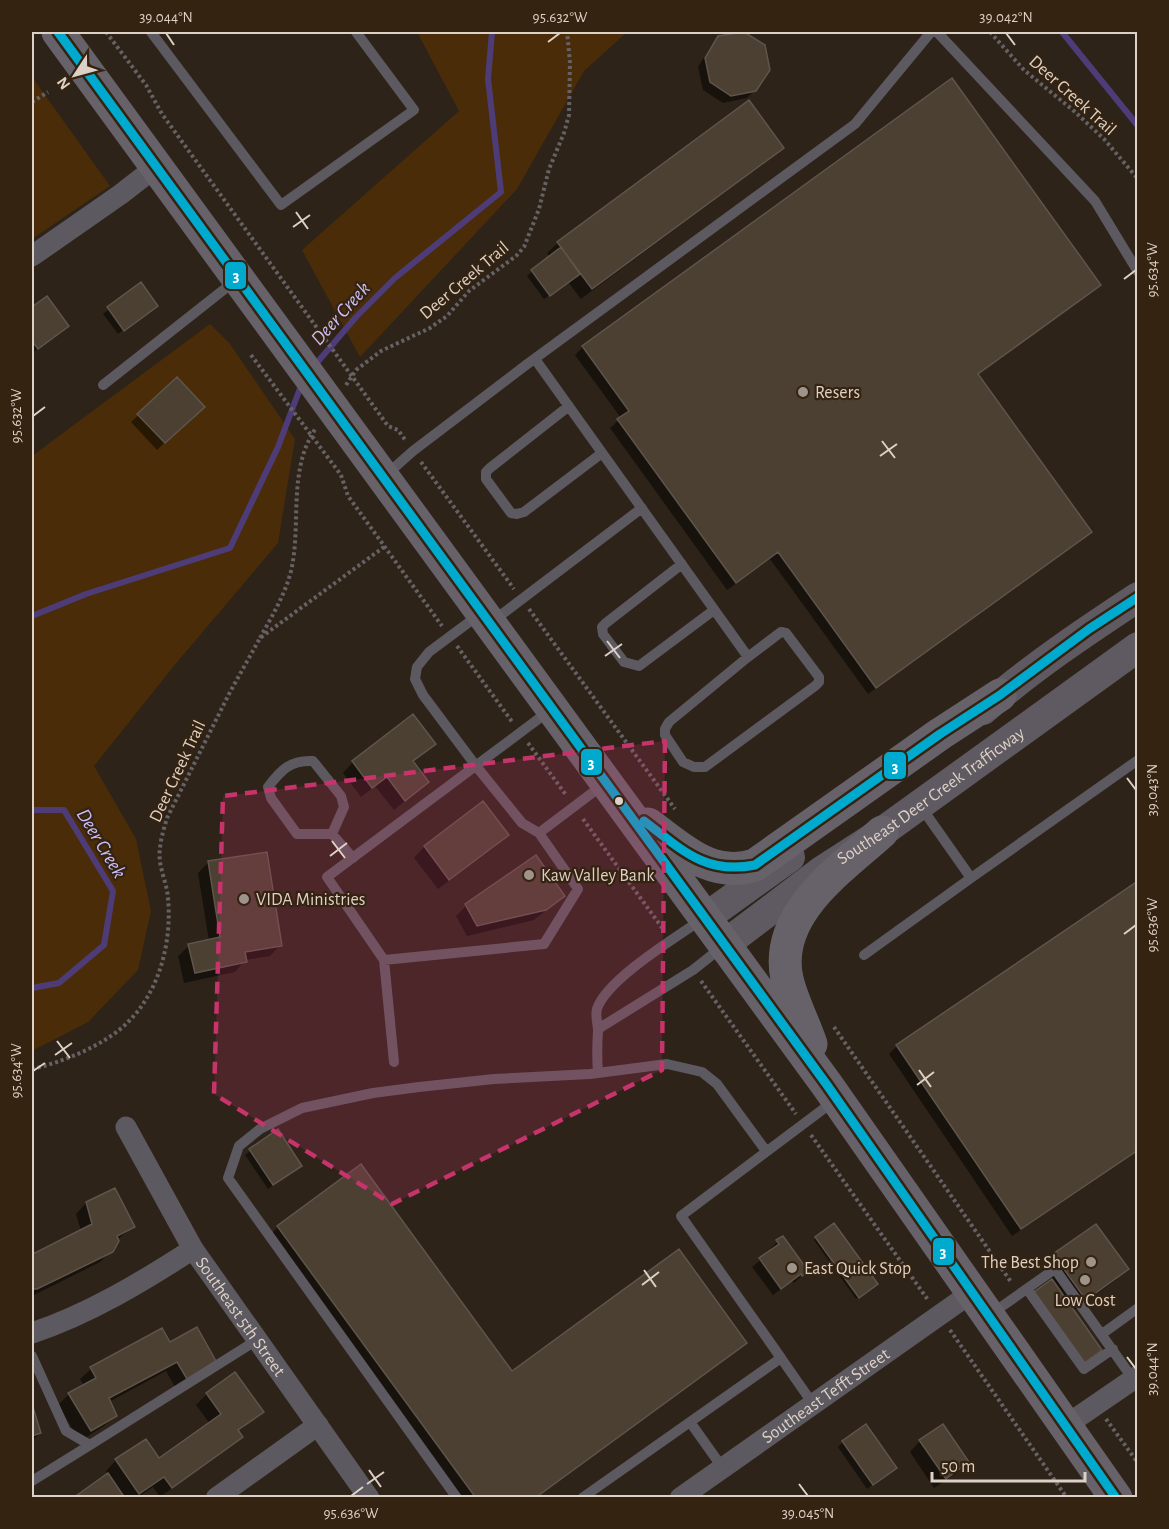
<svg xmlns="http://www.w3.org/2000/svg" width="1169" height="1529" viewBox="0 0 1169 1529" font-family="'Alegreya Sans',sans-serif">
<rect width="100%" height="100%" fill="#2d2319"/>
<path fill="#4a2d08" d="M417 32H627L584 71 517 189 360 357 302 250 459 111Z
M32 77 110 186 32 239Z
M210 324 230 344 295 439 278 543 173 667 94 766 136 839 151 911 138 970 88 1022 32 1051V456Z"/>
<path fill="#0007" d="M719 38 755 90 747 98 723 103 703 90 698 67 711 46Z
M782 148 771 158 581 299 568 282 544 299 527 276 550 257 547 253 558 243Z
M141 284 151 310 118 334 103 314Z
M1099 285 1091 293 977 375 1090 532 1082 540 868 694 770 559 727 590 610 428 621 418 575 355 583 347Z
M47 298 68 326 32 353V309Z
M177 379 202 406 157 450 131 422Z
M434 743 412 762 427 782 394 810 375 786 361 797 343 773 353 762Z
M483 803 507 835 496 846 438 889 414 858 424 847Z
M208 863 280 945 270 956 245 960 235 972 184 983 178 956 189 946 209 941 198 873Z
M1138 883V1151L1012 1236 889 1054 897 1046Z
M563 896 534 920 467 936 456 916 466 906Z
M277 1131 300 1166 268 1189 245 1155Z
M86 1203 133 1227 117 1240 111 1251 100 1262 32 1296V1253L35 1255 81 1231 76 1214Z
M1096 1226 1127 1269 1116 1280 1073 1311 1035 1294 1053 1280 1043 1266 1054 1256Z
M278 1227 512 1373 745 1342 734 1353 536 1498H458L268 1237Z
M816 1238 874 1286 856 1299 814 1240Z
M777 1242 807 1271 794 1283 792 1281 773 1295 752 1267 771 1251 770 1249Z
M161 1330 169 1344 215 1362 176 1389 166 1371 109 1402 115 1416 104 1426 80 1441 58 1405 69 1394 84 1386 80 1379 91 1369Z
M235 1374 262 1411 237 1432 241 1436 230 1447 160 1497 153 1487 137 1498H75L108 1475 106 1471 116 1460H159L210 1424 196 1405 207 1394Z
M32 1408 40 1433 32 1441Z
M920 1441 968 1462 957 1473 934 1488 910 1452Z
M843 1442 895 1468 867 1489 838 1447Z"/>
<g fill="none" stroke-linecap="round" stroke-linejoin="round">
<path stroke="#4e3c79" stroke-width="6" d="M1062 32 1138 126
M315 365 356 317 395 278 501 192 488 79 492 32
M32 616 86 594 230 548 278 447 302 383
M32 810H64L113 891 104 945 59 983 32 988"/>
</g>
<path fill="#4c4032" stroke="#5e554d" stroke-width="1.5" d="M744 32 765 45 770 70 756 91 731 96 710 82 705 58 718 36Z
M952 78 1101 285 978 374 1092 532 876 688 778 552 736 583 617 419 629 411 582 346Z
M749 100 784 148 592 289 557 242Z
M561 247 580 274 550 296 531 270Z
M141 282 158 306 124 331 107 307Z
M47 296 69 326 38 349 32 341V307Z
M177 377 205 407 165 443 137 414Z
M413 714 436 744 413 761 429 782 405 801 387 777 372 788 352 761Z
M483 801 509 835 449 880 424 846Z
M267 852 282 946 245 952 247 962 195 973 188 944 220 937 208 861Z
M536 855 565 896 546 910 477 926 465 904Z
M1138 881V1150L1021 1229 896 1045Z
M278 1129 302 1166 273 1185 249 1149Z
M361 1164 512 1371 679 1249 747 1343 535 1498H476L277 1226Z
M115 1188 135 1227 117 1236 119 1241 113 1252 37 1289H32V1251L35 1253 92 1224 86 1202Z
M834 1223 878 1284 859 1298 815 1237Z
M1096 1224 1129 1269 1086 1300 1053 1254Z
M783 1236 809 1272 802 1276 801 1274 781 1289 759 1258 779 1244 776 1240Z
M1052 1279 1102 1350 1084 1363 1034 1292Z
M197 1327 217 1363 187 1379 177 1362 109 1398 117 1416 91 1431 68 1393 96 1378 90 1367 162 1328 170 1342Z
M235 1372 264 1412 238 1430 243 1437 172 1488 164 1477 139 1494 115 1459 146 1439 159 1458 221 1414 206 1393Z
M32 1404 41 1433 32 1436Z
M866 1424 897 1468 873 1485 842 1441Z
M943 1424 969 1462 946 1479 919 1440Z
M108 1473 125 1498H73Z"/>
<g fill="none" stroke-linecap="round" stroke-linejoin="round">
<path stroke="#666264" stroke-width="4" stroke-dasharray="3 3" stroke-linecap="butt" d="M106 32 146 85 162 114 388 426 398 430 406 441
M990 32 1024 70 1074 111 1104 139 1138 179
M32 102 48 92
M251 355 341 475 348 496 442 626
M346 385 356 370 381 351 430 328 447 316 469 291 516 256 524 247 539 209 549 169 564 133 569 115 570 62 567 32
M421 462 514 589
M529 609 675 809
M260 638C272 616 285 595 291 571 302 524 287 470 316 428
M457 646 513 723
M528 743 566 795
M583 819 663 929
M701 981 796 1114
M834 1027 1011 1282
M32 1069C63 1062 106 1045 129 1021 160 990 172 941 168 898 167 886 162 874 160 862 158 847 163 832 167 818L230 692 260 638 384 547
M811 1135 928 1300
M950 1330 1067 1498
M1106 1419 1138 1463"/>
<path stroke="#5d5960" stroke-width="10" d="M151 32 281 205 414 110 356 32
M937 32 1095 201 1138 272
M535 359 748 657 781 632 786 633 819 677V682L815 686 705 767H694L683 762 665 735V729L669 722 748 657
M103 385 236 280
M569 406 490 468 486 472V479L511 513 517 514 524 512 602 453
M386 475 413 451 526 365 855 124 931 32
M682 564 606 623 602 627 603 634 624 662 639 666 714 610
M480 614 429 652 417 667 415 679 423 695 476 766 522 823 539 833
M493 621 642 508
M921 807 971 878 1138 760
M332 834H297L271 798 268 787C281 770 290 760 313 761L341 796 344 807 332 834 353 858
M864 955 971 878
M384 960 544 944 578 889 539 833 604 784
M598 1029 693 970 722 947
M394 1062 384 960 327 877 549 711
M598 1073C597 1059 597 1045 598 1031 598 1024 595 1016 597 1009 606 980 675 938 701 920
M1027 1289 1084 1369 1113 1349
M991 1314 1055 1269 1133 1379
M1102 1334 1138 1308
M32 1356 66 1431 90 1445 257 1340
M781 1358 813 1404
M690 1422 722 1467
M32 1481 90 1445
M457 1498 228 1178 239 1146 260 1129 302 1108 373 1093 419 1087 494 1079 590 1074 667 1064 702 1072 717 1084 766 1151
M582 1498 781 1358 681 1216 834 1101"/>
<g stroke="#5d5960" stroke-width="21">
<path d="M32 256 121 194 157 166"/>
<path id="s1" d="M126 1127 193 1249 369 1498"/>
<path d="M32 1333C89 1314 142 1282 193 1249"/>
<path d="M1065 1426 1138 1376"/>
<path d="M216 1498 318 1425"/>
<path id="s2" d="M680 1498 971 1293"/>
</g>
<g stroke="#5f5a61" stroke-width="30">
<path d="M983 710C1031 668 1085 632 1138 597"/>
<path d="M705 918 790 857"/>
<path id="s3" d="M724 945 823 870 882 832 1138 647"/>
</g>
<path stroke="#67626a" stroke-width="33" d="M58 32 827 1085 1116 1498
M648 824C682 848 710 879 755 865L940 734 1000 695
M811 1044C804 1023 792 1001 787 979 773 914 840 870 882 832"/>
<g stroke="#352311" stroke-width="14">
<path id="bus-1" d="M58 32 827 1085 1116 1498
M644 821C681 849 705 875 755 865L940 734 1000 695 1089 629 1138 597"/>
</g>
<use href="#bus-1" stroke="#00a9ce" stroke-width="9"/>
</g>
<path fill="#c6346b" fill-opacity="0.2" stroke="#c6346b" stroke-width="4.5" stroke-dasharray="12 8" stroke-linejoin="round" d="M665 741 662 1070 392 1204 214 1094 223 796Z"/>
<path fill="none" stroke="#ddd1c6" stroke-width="2" d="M166 33 174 45M1006 33 1015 45M548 42 560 33M296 212 308 229M293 227 310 215M1124 279 1136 270M33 416 45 407M882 441 895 458M880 456 897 444M607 641 620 658M605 656 622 644M1127 778 1136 790M332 841 345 858M330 856 347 843M1124 934 1136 925M57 1041 70 1058M55 1055 72 1043M919 1070 931 1087M33 1071 45 1063M917 1085 934 1072M644 1270 656 1287M642 1285 659 1272M1127 1357 1136 1369M369 1470 381 1487M367 1484 384 1472M799 1484 808 1496M351 1496 363 1487"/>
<g fill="#9f9489" stroke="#352311" stroke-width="2">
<circle cx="803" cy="392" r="6"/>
<circle cx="529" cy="875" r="6"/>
<circle cx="244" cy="899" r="6"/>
<circle cx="1091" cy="1262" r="6"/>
<circle cx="792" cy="1268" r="6"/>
<circle cx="1085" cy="1280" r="6"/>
</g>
<circle fill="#ddd1c6" stroke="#352311" stroke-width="2" cx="619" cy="801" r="5"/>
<g text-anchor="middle" stroke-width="4.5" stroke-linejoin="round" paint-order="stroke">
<g font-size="18" fill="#ddd1c6" stroke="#352311">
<text transform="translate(1073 95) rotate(42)" y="6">Deer Creek Trail</text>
<text transform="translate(464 280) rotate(-40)" y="6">Deer Creek Trail</text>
<text transform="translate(177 771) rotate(-65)" y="6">Deer Creek Trail</text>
<text dy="6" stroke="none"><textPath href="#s3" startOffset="255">Southeast Deer Creek Trafficway</textPath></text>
<text dy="6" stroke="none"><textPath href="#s1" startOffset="222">Southeast 5th Street</textPath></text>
<text dy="6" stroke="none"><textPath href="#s2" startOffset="178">Southeast Tefft Street</textPath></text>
</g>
<g font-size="18" fill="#ddd1c6" stroke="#352311" text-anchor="start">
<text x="815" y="398">Resers</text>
<text x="541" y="881">Kaw Valley Bank</text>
<text x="256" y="905">VIDA Ministries</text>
<text x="1079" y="1268" text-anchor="end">The Best Shop</text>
<text x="804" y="1274">East Quick Stop</text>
<text x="1085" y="1306" text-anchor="middle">Low Cost</text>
</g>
<g font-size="20" font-style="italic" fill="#c9bef9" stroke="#352311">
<text transform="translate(340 313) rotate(-48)" y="7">Deer Creek</text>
<text transform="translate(102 843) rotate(59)" y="7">Deer Creek</text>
</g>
</g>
<g stroke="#352311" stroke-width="2">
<rect x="224" y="261" width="23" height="29" rx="6" fill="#00a9ce"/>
<rect x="580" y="748" width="23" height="28" rx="6" fill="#00a9ce"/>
<rect x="883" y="751" width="24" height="29" rx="6" fill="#00a9ce"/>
<rect x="932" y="1237" width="23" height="29" rx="6" fill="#00a9ce"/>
</g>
<g font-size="16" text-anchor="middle" font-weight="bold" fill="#fff">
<text x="236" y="281">3</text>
<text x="591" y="768">3</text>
<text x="895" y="772">3</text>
<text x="943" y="1257">3</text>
</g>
<rect width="1169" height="1529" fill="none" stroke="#352311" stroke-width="66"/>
<g transform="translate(75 75) rotate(234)" stroke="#352311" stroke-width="4.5" paint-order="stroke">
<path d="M0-4.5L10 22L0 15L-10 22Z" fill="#ddd1c6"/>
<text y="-9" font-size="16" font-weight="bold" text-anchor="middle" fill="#ddd1c6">N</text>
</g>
<path d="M932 1472v9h153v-9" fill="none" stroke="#ddd1c6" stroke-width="3"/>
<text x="941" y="1472" font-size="18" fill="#ddd1c6" stroke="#352311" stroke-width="4.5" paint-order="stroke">50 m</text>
<rect x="33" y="33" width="1103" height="1463" fill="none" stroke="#ddd1c6" stroke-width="2"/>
<g font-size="15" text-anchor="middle" fill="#ddd1c6">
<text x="166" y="22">39.044°N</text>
<text x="560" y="22">95.632°W</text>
<text x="1006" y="22">39.042°N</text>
<text transform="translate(1152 270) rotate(-90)" y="5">95.634°W</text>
<text transform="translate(16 416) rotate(-90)" y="5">95.632°W</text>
<text transform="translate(1152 790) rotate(-90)" y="5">39.043°N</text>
<text transform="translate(1152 925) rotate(-90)" y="5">95.636°W</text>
<text transform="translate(16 1071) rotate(-90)" y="5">95.634°W</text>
<text transform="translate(1152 1369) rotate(-90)" y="5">39.044°N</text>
<text x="351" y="1518">95.636°W</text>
<text x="808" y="1518">39.045°N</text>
</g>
</svg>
